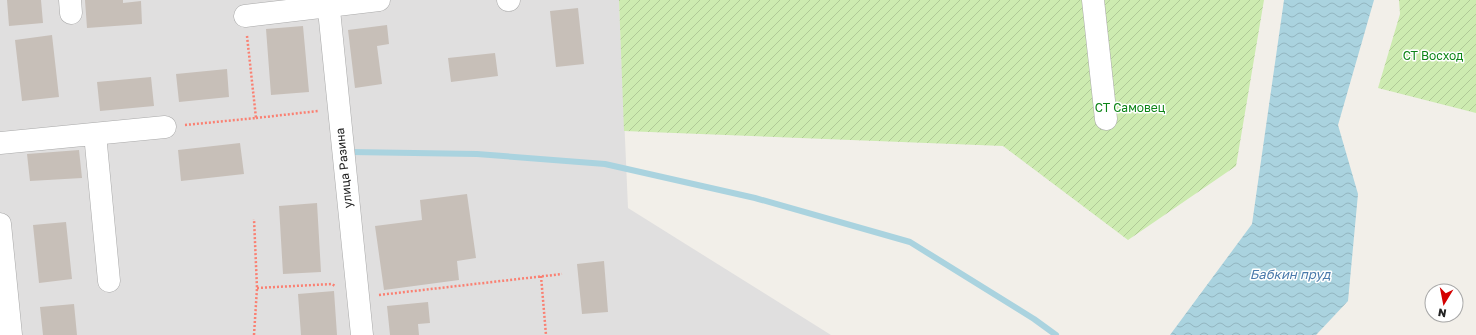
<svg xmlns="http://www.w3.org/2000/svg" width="1476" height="335" viewBox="0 0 1476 335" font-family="'Golos Text',sans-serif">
<defs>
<pattern id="garden-furrows" width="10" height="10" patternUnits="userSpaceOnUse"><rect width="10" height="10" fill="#cdebb0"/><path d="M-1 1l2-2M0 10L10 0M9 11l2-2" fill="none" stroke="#b0c997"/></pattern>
<pattern id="water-waves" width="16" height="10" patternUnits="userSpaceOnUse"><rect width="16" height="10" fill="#aad3df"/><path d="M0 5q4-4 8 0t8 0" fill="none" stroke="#92b5bf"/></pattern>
</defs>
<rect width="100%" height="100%" fill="#f2efe9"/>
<path fill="#e0dfdf" d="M0 0H619L628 208 831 335H0Z"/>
<path fill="url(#garden-furrows)" d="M619 0H1264L1236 166 1128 240 1003 146 624 131Z
M1399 0H1476V113L1378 88 1400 14Z"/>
<path fill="url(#water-waves)" d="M1284 0H1374L1338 125 1358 194 1348 301 1316 335H1170L1252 224Z"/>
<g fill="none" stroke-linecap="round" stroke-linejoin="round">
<path stroke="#aad3df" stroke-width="6" d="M351 152 477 154 605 164 755 198 910 242 1034 319 1056 335"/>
</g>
<path fill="#c7bfb8" d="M7 0H41L43 23 9 26Z
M85 0H123V3L141 1 142 24 87 28Z
M578 8 584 64 556 67 550 11Z
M387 25 389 44 377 46 382 84 355 88 348 30Z
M303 26 309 92 271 95 266 29Z
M52 35 59 97 22 101 15 40Z
M495 53 498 76 451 82 448 58Z
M227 69 229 97 179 102 176 74Z
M151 77 154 106 100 111 97 82Z
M240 143 244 174 181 181 178 150Z
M79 150 82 178 30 181 27 154Z
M467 194 476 258 457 261 459 280 384 290 375 226 422 220 420 200Z
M317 203 321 272 283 274 279 206Z
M66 222 72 279 39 283 33 225Z
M604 261 608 312 582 314 577 264Z
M334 291 337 335H301L298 294Z
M428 302 430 323 418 324 419 335H390L387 306Z
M74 304 77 335H43L40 307Z"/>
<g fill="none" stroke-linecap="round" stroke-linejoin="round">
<g stroke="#a9a9a9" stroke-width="23">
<path id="minor" d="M70 0 71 13
M328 0 362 335
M508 0H509
M1093 0 1106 119
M245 16 379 0
M95 134 109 281
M0 143 165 127
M0 224 11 335"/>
</g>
<path stroke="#fa8072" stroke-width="2.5" stroke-dasharray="2 2" stroke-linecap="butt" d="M256 118 318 111
M185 125 256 118 247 36
M541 276 546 335
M257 288 332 284 335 286
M379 295 562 274
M254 335 257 288 254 219"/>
<use href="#minor" stroke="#fff" stroke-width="22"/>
</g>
<g text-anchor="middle" stroke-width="3" stroke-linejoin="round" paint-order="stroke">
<g font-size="12" fill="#0c8416" stroke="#fff">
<text x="1433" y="60">СТ Восход</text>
<text x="1130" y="112">СТ Самовец</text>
</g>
<g font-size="12" fill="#222" stroke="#fff">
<text transform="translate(344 168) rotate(-96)" y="4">улица Разина</text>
</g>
<g font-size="13" font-style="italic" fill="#4a7aab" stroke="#fff">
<text x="1290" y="279">Бабкин пруд</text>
</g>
</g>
<g transform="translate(1444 303) rotate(190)"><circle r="19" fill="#ffffff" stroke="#a7a7a7"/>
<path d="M0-3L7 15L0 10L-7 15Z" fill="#d40000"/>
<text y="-6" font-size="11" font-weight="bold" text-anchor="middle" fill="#222222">N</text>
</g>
</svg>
